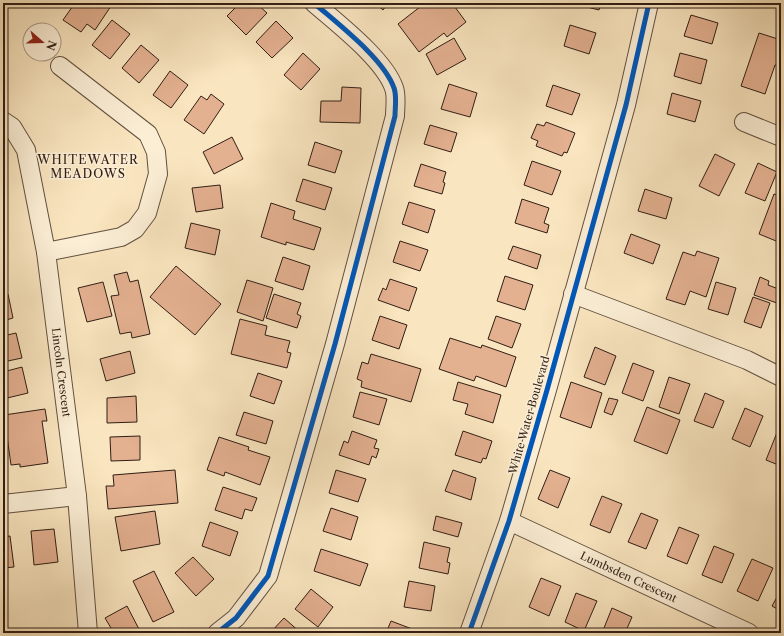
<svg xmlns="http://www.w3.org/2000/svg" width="784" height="636" viewBox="0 0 784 636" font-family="'Libre Caslon Text',serif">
<rect width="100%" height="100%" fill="#f9e5bf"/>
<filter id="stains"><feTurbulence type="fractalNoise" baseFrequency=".005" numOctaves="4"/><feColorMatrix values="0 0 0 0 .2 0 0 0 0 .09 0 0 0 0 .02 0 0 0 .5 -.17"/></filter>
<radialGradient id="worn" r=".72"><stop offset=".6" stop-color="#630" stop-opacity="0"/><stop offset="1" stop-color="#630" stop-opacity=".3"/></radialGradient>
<path fill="#e3b090" stroke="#311e14" d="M75 3H113L95 30 87 24 81 32 63 20Z
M240 3H256L267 13 246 35 227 16Z
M375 3H388L383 10Z
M425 3H452L466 22 447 37 444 33 419 52 398 24Z
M571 3H601L599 10Z
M691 15 718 23 712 44 684 36Z
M112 20 130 34 110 59 92 45Z
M276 21 293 38 272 58 256 42Z
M570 25 596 33 589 54 564 46Z
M759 33 781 40V67L775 65 765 94 741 86Z
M454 38 466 59 437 75 426 54Z
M141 45 159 60 139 83 122 68Z
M303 53 320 69 301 90 284 75Z
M680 53 707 60 701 84 674 76Z
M170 71 188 85 171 108 153 95Z
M449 84 477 93 470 117 441 109Z
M553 85 580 94 572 115 546 106Z
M342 87 361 88 360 123 320 122 321 101H341Z
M672 93 701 101 695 122 667 114Z
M211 94 224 104 204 134 184 120 201 96 207 100Z
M546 122 575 133 567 153 564 152 562 156 536 146 538 141 531 138 537 124 544 126Z
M430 125 457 133 451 152 424 144Z
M232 137 243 159 214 174 203 152Z
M315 142 342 151 335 173 308 165Z
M715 154 735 164 719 196 699 186Z
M532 161 561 171 552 195 524 185Z
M758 163 777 172 765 201 745 193Z
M421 164 446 172 443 182 445 183 442 194 414 186Z
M303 179 332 188 325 210 296 201Z
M220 185 223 208 196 212 192 188Z
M645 189 672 198 666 219 638 211Z
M774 194 781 196V243L759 234Z
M522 199 549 208 544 223 549 225 547 233 515 223Z
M409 202 435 210 428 233 402 224Z
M271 203 295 211 293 219 321 228 314 250 286 242V245L261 237Z
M191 223 220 230 215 255 185 248Z
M631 234 660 245 653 264 624 253Z
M400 241 428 250 420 271 393 262Z
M513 246 541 255 537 269 508 259Z
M697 251 719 258 706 297 690 291 685 305 666 299 683 252 695 256Z
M283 257 310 266 303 290 275 281Z
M176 266 221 304 195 335 150 297Z
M127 272 130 282 138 280 150 334 132 338 131 332 120 334 111 296 119 295 114 275Z
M505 276 533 285 525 310 497 301Z
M760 277 769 281 768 285 781 290 777 303 754 295Z
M390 279 417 288 409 311 378 300 383 288 386 290Z
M247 280 273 288 263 321 237 312Z
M103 282 112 316 87 322 78 288Z
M716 282 736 288 728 315 708 309Z
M8 294 13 318 3 321V295Z
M274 294 301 303 297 314 301 316 297 328 266 318Z
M753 297 770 303 761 328 744 322Z
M380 316 407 325 399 349 372 340Z
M496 316 521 324 512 348 488 339Z
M240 319 267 326 265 335 290 341 287 352 291 353 287 368 231 354Z
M16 333 22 358 3 362V336Z
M450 338 481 348 482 345 516 357 506 387 476 376 474 381 439 369Z
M595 347 616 356 605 385 584 377Z
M130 351 135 373 106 381 100 359Z
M371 354 421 369 411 402 361 387 362 381 357 379 362 362 368 364Z
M633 363 654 371 643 401 622 393Z
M22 367 28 393 3 399V372Z
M258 373 282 381 274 404 250 396Z
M669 377 690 384 679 414 659 407Z
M458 382 501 395 493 423 465 414 468 404 453 400Z
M571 382 602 393 591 428 560 417Z
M360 392 387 399 379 425 353 417Z
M705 393 724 401 713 428 694 421Z
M136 396 137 422 107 423V398Z
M609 398 618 400 612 415 604 412Z
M647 407 680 420 667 454 634 441Z
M745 408 763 416 750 447 732 439Z
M45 409 47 421H42L48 463 20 467V464L11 465 4 415Z
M244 412 273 421 266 444 236 435Z
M778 430 781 432V466L766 460Z
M352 431 377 440 374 448 379 449 376 458 372 456 369 465 339 455 344 441 348 443Z
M463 431 492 441 486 459 483 458 481 463 455 455Z
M140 436V460L111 461 110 437Z
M219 437 249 447 248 450 270 457 260 485 225 472 224 476 207 470Z
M175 470 178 503 108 509 106 486H114L113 475Z
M336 470 366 479 358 502 329 493Z
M453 470 476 478 471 500 445 491Z
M550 470 570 478 558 508 538 499Z
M223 487 257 498 252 511 245 509 242 519 215 510Z
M602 496 622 504 610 533 590 525Z
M331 508 358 517 351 540 323 531Z
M155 511 160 544 121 551 115 517Z
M641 513 658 520 646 549 628 542Z
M436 516 462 523 458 537 433 530Z
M210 522 238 532 230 556 202 546Z
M679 527 699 535 687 564 667 556Z
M54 529 58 562 34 565 31 531Z
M10 536 14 567 3 568V537Z
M424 542 450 548 447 562 450 563 448 574 419 568Z
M714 546 734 554 722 583 702 575Z
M321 549 368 564 360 586 314 571Z
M193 557 214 579 196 596 175 573Z
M752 559 773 568 758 601 737 591Z
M154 571 174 612 153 622 133 581Z
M541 578 561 586 549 616 529 607Z
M409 581 435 586 431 611 404 607Z
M311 589 333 607 318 627 295 609Z
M781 590V611L772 606Z
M576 593 597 601 584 631 565 622Z
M127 606 141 633H114L105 618Z
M612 608 632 617 625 633H602Z
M284 618 301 633H270Z
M391 621 420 632V633H386Z"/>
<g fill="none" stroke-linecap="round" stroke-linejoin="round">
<g stroke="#63503f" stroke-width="20">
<g id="minor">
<path id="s1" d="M3 121 12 127 26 150 46 252 77 496 88 633"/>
<path d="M744 122 781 137"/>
<path d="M46 252 121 237 135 229 147 213 158 174 156 152 148 134 60 66"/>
<path d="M573 294 747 360 781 377"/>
<path d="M3 504 77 496"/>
<path id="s2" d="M509 521 749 633"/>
<path d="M217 633 236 618 268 576 335 344 395 116C395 108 397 96 394 88 384 59 338 24 314 3"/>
<path d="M469 633 509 521 547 390 626 105 649 3"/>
</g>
</g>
<use href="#minor" stroke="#fbeed5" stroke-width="18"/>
<g stroke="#fbeed5" stroke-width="8">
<path id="cycleway" d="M217 633 236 618 268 576 335 344 395 116C395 108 397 96 394 88 384 59 338 24 314 3
M469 633 509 521 547 390 626 105 649 3"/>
</g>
<use href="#cycleway" stroke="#0057b8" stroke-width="5"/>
</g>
<g text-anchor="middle" stroke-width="3" stroke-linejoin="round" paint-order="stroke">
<g font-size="11" fill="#311e14" stroke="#fbeed5">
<text dy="4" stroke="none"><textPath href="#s1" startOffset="263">Lincoln Crescent</textPath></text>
<text transform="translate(529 415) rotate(-74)" y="4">White Water Boulevard</text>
<text dy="4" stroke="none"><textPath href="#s2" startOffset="132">Lumbsden Crescent</textPath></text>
</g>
<g font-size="12" letter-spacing="1" fill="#311e14" stroke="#fbeed5">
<text x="88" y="164">WHITEWATER<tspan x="88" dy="14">MEADOWS</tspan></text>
</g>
</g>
<rect width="784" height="636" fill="none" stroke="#f9e5bf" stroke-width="16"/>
<rect x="4" y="4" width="776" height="628" fill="none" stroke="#311e14" stroke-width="2"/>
<rect x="8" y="8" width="768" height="620" fill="none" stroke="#311e14"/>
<g transform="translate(42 42) rotate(110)"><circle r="19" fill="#fbeed5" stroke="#aa9b88"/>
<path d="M0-3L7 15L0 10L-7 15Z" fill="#8f2418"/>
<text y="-6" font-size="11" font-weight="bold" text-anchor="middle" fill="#311e14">N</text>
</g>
<rect width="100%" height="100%" filter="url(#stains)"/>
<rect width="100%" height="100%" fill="url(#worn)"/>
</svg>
